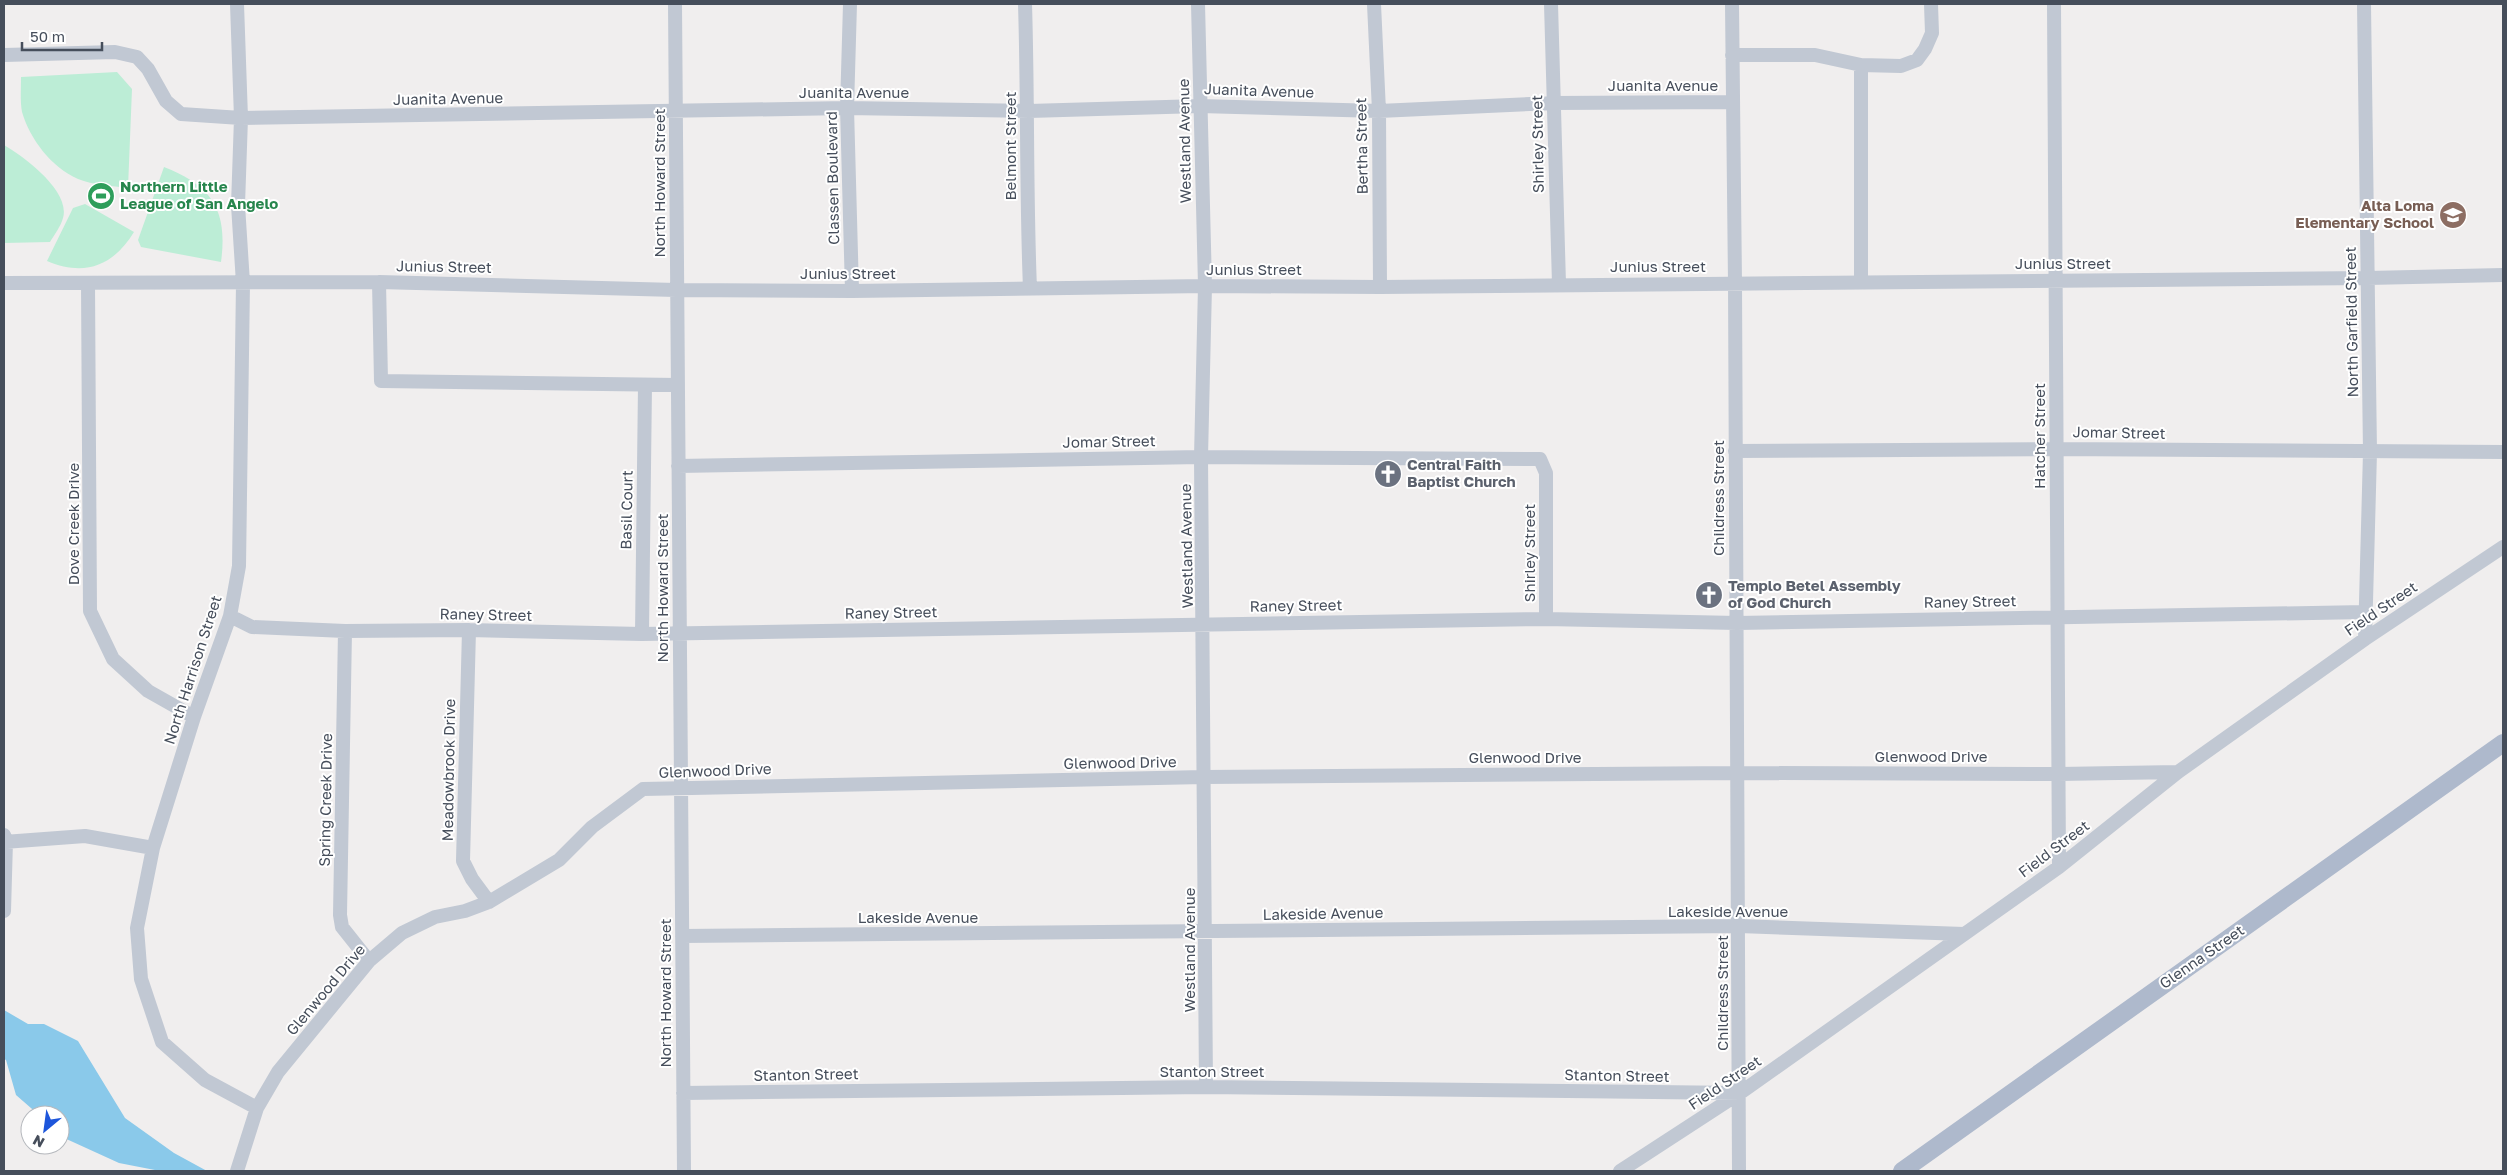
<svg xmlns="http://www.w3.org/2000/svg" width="2507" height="1175" viewBox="0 0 2507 1175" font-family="'Golos Text',sans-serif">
<rect width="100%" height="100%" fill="#f0eeee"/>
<path fill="#bcedd6" d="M117 72 132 89 128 188C112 186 93 185 78 179 51 167 30 139 22 112 20 101 21 88 21 77Z
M4 145C23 156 71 191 63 218 61 226 54 235 50 242L4 243Z
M164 167C212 186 228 210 221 262L141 247 138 240Z
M85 204 134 232C113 266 85 277 47 261L73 208Z"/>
<path fill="#8ac9ea" d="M4 1010 28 1024H44L78 1041 125 1118 174 1153 207 1171H160L119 1163 62 1137 60 1135V1115H39L16 1095 6 1060 4 1059Z"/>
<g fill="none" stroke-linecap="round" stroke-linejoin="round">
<path stroke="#c1c8d3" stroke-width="14" d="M237 4 241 118 238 205 243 283 239 566 230 616 194 717 153 848 137 928 141 979 162 1042 205 1080 257 1108
M675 4 684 1171
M850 4 847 108 852 291
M1025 4C1028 99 1026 193 1030 288
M1198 4 1205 286 1201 457 1206 1087
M1374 4 1379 111 1380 287
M1551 4 1559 284
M1732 4 1735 283 1739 1171
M2054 4 2059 867
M2364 4 2370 452 2365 639
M4 55 115 52 137 57 148 69 166 101 181 114 241 118 847 108 1029 111 1200 106 1379 111 1553 103 1733 102
M1732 55H1815L1861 65 1901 66 1917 60 1925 49 1932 33 1931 4
M1861 281V65
M379 282 381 381 678 385
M4 283 379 282 676 290 852 291 1205 286 1380 287 2368 278 2503 275
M88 283 90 611 113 659 148 691 194 717
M1735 451 2057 449 2503 452
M678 466 1201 457 1540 459 1546 473V619
M230 616 252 627 345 631 469 630 642 634 1546 619 1737 623 2365 612
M469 630 463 861 472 879 489 902
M345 631 340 915 342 927 369 961
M642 634 645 385
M4 835 6 841 4 911
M4 842 85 836 153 848
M682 936 1739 926 1964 934
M683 1093 1206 1087 1740 1093
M237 1171 257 1108 278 1072 369 961 402 933 435 917 465 911 489 902 559 860 592 827 643 789 1204 777 1738 773 2059 774 2178 772
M1620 1171 1740 1093 2059 867 2178 772 2365 639 2503 547"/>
<path stroke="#aeb9cc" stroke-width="18" d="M1902 1171 2503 743"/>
</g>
<defs>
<g id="stadium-disc" transform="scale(1.4375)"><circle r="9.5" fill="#2e9e5b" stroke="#fff"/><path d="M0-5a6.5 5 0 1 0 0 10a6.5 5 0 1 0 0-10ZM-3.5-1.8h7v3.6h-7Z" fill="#fff"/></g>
<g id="school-disc" transform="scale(1.4375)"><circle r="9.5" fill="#8d6e63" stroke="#fff"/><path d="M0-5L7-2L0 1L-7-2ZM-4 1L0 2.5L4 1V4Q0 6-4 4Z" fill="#fff"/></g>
<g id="church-disc" transform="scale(1.4375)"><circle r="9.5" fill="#6b7280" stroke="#fff"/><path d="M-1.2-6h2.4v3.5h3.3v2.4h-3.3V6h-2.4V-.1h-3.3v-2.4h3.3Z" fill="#fff"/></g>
</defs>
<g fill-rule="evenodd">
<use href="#stadium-disc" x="101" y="196"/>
<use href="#school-disc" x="2453" y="215"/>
<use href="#church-disc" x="1388" y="474"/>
<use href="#church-disc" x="1709" y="595"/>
</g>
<g text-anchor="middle" stroke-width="4" stroke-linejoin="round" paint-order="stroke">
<g font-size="15" fill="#464e5b" stroke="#fff">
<text x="1663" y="91">Juanita Avenue</text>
<text transform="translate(1259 91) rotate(2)" y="5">Juanita Avenue</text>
<text x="854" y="98">Juanita Avenue</text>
<text transform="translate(448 99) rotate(-1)" y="5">Juanita Avenue</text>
<text transform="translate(1185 141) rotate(-91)" y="5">Westland Avenue</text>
<text transform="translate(1538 144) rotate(-91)" y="5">Shirley Street</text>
<text transform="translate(1011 146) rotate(-90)" y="5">Belmont Street</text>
<text transform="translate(1362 146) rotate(-91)" y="5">Bertha Street</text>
<text transform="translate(833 178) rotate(-91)" y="5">Classen Boulevard</text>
<text transform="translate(660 183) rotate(-90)" y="5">North Howard Street</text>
<text x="2063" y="269">Junius Street</text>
<text transform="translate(444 267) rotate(1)" y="5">Junius Street</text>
<text x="1658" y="272">Junius Street</text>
<text x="1254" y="275">Junius Street</text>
<text x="848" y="279">Junius Street</text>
<text transform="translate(2352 322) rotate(-91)" y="5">North Garfield Street</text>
<text transform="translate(2119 433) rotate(1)" y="5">Jomar Street</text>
<text transform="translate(2040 436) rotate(-90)" y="5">Hatcher Street</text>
<text transform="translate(1109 442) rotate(-1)" y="5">Jomar Street</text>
<text transform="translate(1719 498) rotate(-90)" y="5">Childress Street</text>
<text transform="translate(627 510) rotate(-89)" y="5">Basil Court</text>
<text transform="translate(74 524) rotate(-90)" y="5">Dove Creek Drive</text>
<text transform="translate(1187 546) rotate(-91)" y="5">Westland Avenue</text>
<text transform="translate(1530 553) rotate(-90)" y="5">Shirley Street</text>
<text transform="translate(663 588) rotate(-90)" y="5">North Howard Street</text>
<text transform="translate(1970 602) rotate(-1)" y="5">Raney Street</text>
<text transform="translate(1296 606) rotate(-1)" y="5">Raney Street</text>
<text transform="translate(2381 609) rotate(-34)" y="5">Field Street</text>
<text transform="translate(891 613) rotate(-1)" y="5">Raney Street</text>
<text transform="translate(486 615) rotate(1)" y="5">Raney Street</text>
<text transform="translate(193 670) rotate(-72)" y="5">North Harrison Street</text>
<text x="1931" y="762">Glenwood Drive</text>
<text x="1525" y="763">Glenwood Drive</text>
<text transform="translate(1120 763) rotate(-1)" y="5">Glenwood Drive</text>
<text transform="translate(449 770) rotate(-89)" y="5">Meadowbrook Drive</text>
<text transform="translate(715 771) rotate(-2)" y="5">Glenwood Drive</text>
<text transform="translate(326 800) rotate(-89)" y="5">Spring Creek Drive</text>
<text transform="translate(2054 849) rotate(-37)" y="5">Field Street</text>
<text x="1728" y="917">Lakeside Avenue</text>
<text transform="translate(1323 914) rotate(-1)" y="5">Lakeside Avenue</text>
<text x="918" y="923">Lakeside Avenue</text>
<text transform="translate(1190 950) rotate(-90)" y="5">Westland Avenue</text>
<text transform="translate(2202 957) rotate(-35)" y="5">Glenna Street</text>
<text transform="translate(326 990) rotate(-50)" y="5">Glenwood Drive</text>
<text transform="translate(666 993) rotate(-90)" y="5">North Howard Street</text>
<text transform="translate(1723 993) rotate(-90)" y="5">Childress Street</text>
<text x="1212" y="1077">Stanton Street</text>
<text transform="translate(806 1075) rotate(-1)" y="5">Stanton Street</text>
<text transform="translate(1617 1076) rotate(1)" y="5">Stanton Street</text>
<text transform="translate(1725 1083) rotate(-34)" y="5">Field Street</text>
</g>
<g font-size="15" font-weight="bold" fill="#27864d" stroke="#fff" text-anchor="start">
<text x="120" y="192">Northern Little<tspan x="120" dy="17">League of San Angelo</tspan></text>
</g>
<g font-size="15" font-weight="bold" fill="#785e54" stroke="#fff" text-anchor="end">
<text x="2434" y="211">Alta Loma<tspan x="2434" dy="17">Elementary School</tspan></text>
</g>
<g font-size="15" font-weight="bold" fill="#5b616d" stroke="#fff" text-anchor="start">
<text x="1407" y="470">Central Faith<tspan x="1407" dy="17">Baptist Church</tspan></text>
<text x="1728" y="591">Templo Betel Assembly<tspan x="1728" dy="17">of God Church</tspan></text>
</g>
</g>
<rect width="2507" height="1175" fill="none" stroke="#464e5b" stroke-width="10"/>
<g transform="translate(45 1130) rotate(209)"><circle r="24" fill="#ffffff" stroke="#b5b8bd"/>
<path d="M0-4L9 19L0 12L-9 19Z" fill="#1d56db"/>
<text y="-8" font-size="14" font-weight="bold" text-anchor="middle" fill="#464e5b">N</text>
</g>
<path d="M22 42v8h80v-8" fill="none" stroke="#464e5b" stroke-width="2.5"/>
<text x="30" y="42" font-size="15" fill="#464e5b" stroke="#ffffff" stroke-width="4" paint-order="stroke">50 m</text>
</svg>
